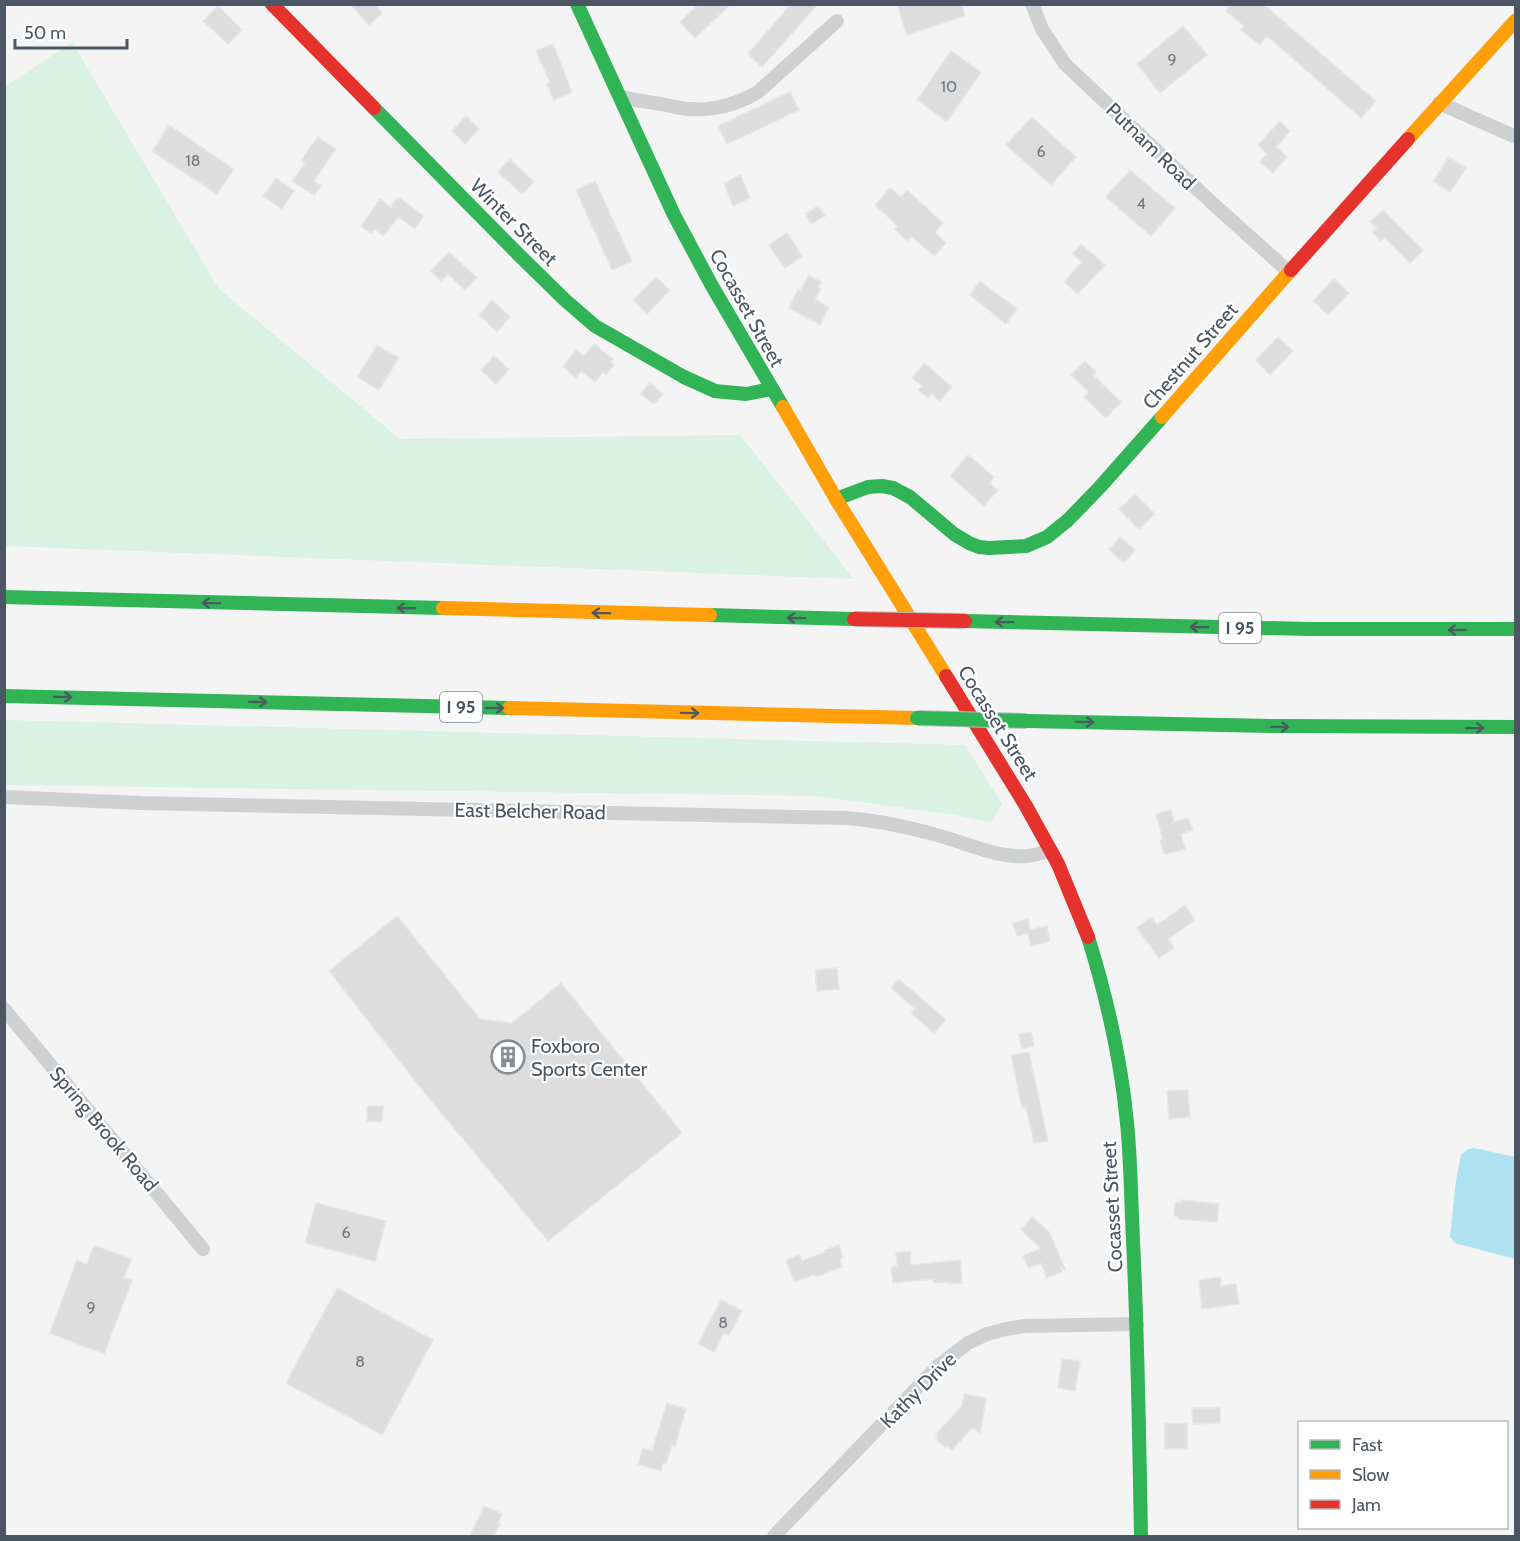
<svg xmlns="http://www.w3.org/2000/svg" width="1520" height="1541" viewBox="0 0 1520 1541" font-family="Cabin,sans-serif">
<rect width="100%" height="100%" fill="#f4f4f4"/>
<path fill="#d9f2e3" d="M72 42 219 289 400 439 740 435 854 579 5 546V87Z
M5 720 965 745 1002 804 991 822 949 814 816 796 5 785Z"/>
<path fill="#aee2f0" d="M1474 1148 1515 1157V1259L1455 1243 1450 1237 1456 1180 1461 1155 1468 1149Z"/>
<path fill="#ddddde" stroke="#e5e6e7" stroke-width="1.5" d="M350 4H375L382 13 369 25Z
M699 4H731L695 38 680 22Z
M791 4H818L762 67 748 54Z
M897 4H962L965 16 907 35Z
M1231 4H1263L1376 101 1361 118 1267 36 1260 45 1241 30 1244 26 1226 11Z
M218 6 242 30 228 44 203 21Z
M1183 26 1207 55 1160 93 1137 64Z
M553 44 572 92 554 100 547 84 550 83 536 51Z
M951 51 981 72 947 121 917 100Z
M790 92 799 110 727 144 718 126Z
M466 116 479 129 465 144 452 131Z
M1032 117 1076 157 1051 185 1006 145Z
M1280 121 1290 131 1276 147 1287 157 1273 173 1260 162 1267 154 1258 145Z
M169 125 234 169 217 194 152 151Z
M318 137 336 149 314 181 321 186 314 195 292 181 305 163 301 160Z
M1449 157 1466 168 1450 192 1433 181Z
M510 159 534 182 522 194 498 172Z
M1130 170 1175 208 1151 236 1106 197Z
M740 175 750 198 733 206 724 183Z
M276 178 294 191 282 209 263 196Z
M595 181 632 261 612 270 576 190Z
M890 188 901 197 907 190 943 223 935 232 946 243 934 256 911 236 907 241 895 229 898 226 875 205Z
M398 197 424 216 415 229 398 217 384 236 374 229 371 233 361 226 380 199 391 207Z
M818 206 825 216 811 224 805 214Z
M1383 210 1423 250 1410 263 1384 237 1381 241 1372 232 1377 228 1370 222Z
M787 233 802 256 785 268 769 245Z
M1081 244 1105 265 1078 294 1064 282 1082 262 1072 254Z
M449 252 477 278 465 290 448 274 441 281 431 271Z
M809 275 821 282 818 287 821 289 815 299 829 308 820 325 789 308 798 290 800 291Z
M656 277 670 290 647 314 633 300Z
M1334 279 1349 293 1328 315 1313 301Z
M980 281 1017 309 1006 324 970 295Z
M492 300 510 317 497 332 479 315Z
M1278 337 1293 351 1270 375 1256 360Z
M594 344 613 359 611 362 614 365 606 375 603 372 595 382 581 371 576 378 563 367 576 350 584 356Z
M377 345 399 358 379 390 357 377Z
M494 356 509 369 496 384 481 370Z
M1085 361 1096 372 1093 375 1121 402 1106 418 1084 397 1089 392 1071 375Z
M924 363 952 387 940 401 932 394 928 398 918 390 922 386 912 378Z
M650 383 663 394 654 404 641 394Z
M968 455 994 477 990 483 998 490 984 506 950 476Z
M1135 494 1155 514 1139 529 1119 509Z
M1120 537 1135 550 1124 563 1109 550Z
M1171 810 1174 822 1188 818 1193 830 1181 834 1185 849 1164 854 1160 840H1163L1156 814Z
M1185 905 1195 920 1168 939 1174 948 1159 958 1137 928 1151 917 1157 925Z
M397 916 480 1019 512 1023 561 983 682 1133 548 1241 423 1091 329 971Z
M1028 919 1030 930 1047 926 1050 941 1031 946 1028 933 1017 936 1013 923Z
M837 968 839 989 817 991 815 970Z
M899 979 946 1020 934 1033 911 1013 915 1009 891 988Z
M1031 1032 1034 1046 1022 1048 1019 1034Z
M1029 1052 1048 1141 1034 1143 1026 1107 1022 1108 1011 1055Z
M1188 1090 1190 1117 1169 1119 1167 1091Z
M367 1106H383L382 1122 367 1121Z
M1181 1200 1219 1204 1217 1222 1179 1219V1216H1174L1175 1203H1181Z
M316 1203 386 1221 375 1261 305 1243Z
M1032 1217 1049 1232 1066 1271 1060 1266 1062 1272 1047 1278 1041 1263 1029 1268 1023 1256 1041 1248 1021 1230Z
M94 1245 131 1259 124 1278 132 1280 104 1354 50 1333 77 1260 87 1264Z
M839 1245 843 1257 840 1258 842 1267 816 1277 815 1274 794 1282 786 1260 799 1255 802 1261 826 1252 825 1250Z
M910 1251 911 1265 960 1260 962 1283 949 1284V1282L933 1283V1279L893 1283 891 1267 897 1266 896 1253Z
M1220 1277 1221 1286 1236 1284 1239 1304 1202 1309 1199 1280Z
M337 1288 433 1340 382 1435 286 1383Z
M721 1300 742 1311 729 1335 724 1333 714 1352 698 1344Z
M1062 1359 1080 1361 1075 1391 1058 1388Z
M964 1394 986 1398 980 1434 973 1427 952 1450 948 1446 946 1448 936 1439 938 1436 936 1434 962 1406Z
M667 1403 686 1409 675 1446 672 1445 666 1464 663 1463 661 1471 638 1464 643 1448 652 1451Z
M1192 1408H1220V1423L1193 1424Z
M1187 1423V1449H1165V1424Z
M484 1506 502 1514 498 1523 500 1524 494 1536H470Z"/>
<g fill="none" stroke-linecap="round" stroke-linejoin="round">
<path stroke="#ced0d2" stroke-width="14" d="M1032 4 1042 29 1065 64 1211 202 1289 272
M619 96C633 100 647 102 661 104 671 106 680 109 690 109 713 111 738 104 758 92L837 21
M1439 103 1516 137
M4 797 140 803 846 818C875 820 904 826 933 834 962 841 998 859 1028 856 1036 855 1044 852 1051 850
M4 1009 203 1249
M774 1536 938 1366 968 1343 987 1334 1006 1329 1025 1326 1137 1324"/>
<path stroke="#30b455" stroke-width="14" d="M577 4 674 215 712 286 783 407
M374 108 518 254 565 300 595 326 684 377 715 391 746 394 771 389
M836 499 868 487 882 486 893 488 910 497 954 534 969 543 979 547 989 548 1026 546 1047 537 1068 520 1100 487 1162 417
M4 597 443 608
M710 615 854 619
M965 621 1309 629H1516
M4 696 509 708
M1027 721 1272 726 1516 727
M1088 937C1107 998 1121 1060 1127 1123 1131 1162 1131 1202 1133 1241 1138 1339 1139 1438 1141 1536"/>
<path stroke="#ff9f0a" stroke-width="14" d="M1408 139 1516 20
M783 407 836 499 946 676
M1162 417 1291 270
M443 608 710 615
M509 708 917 718"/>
<path stroke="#e5322d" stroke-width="14" d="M272 4 374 108
M1291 270 1408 139
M946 676 1026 806 1058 864 1088 937"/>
<g stroke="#b9bec3" stroke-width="16" stroke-linecap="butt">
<path id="fast-bridge" d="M917 718 1027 721"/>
</g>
<g stroke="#b9bec3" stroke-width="16" stroke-linecap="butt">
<path id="jam-bridge" d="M854 619 965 621"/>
</g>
<use href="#fast-bridge" stroke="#30b455" stroke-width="14"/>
<use href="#jam-bridge" stroke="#e5322d" stroke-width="14"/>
</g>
<defs><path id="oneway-shaft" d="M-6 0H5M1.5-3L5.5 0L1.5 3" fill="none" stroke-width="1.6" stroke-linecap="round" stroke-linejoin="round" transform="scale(1.5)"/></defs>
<g stroke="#495b60">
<use href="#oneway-shaft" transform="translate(211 603) rotate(-179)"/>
<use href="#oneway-shaft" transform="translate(406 608) rotate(-179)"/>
<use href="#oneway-shaft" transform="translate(601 613) rotate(-179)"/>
<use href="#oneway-shaft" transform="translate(796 618) rotate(-179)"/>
<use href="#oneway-shaft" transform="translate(1004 622) rotate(-179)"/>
<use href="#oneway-shaft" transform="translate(1199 627) rotate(-179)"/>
<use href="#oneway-shaft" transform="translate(1457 630) rotate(179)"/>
<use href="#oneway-shaft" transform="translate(63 697) rotate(1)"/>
<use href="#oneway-shaft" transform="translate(258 702) rotate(1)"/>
<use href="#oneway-shaft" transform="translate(495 708) rotate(1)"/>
<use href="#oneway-shaft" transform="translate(690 713) rotate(1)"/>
<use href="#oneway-shaft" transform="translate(1085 722) rotate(1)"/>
<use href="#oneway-shaft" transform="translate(1280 727) rotate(1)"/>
<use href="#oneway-shaft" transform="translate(1475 728) rotate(-1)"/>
</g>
<defs>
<g id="building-ring" transform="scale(1.725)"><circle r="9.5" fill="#fff" stroke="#868d94" stroke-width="1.5"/><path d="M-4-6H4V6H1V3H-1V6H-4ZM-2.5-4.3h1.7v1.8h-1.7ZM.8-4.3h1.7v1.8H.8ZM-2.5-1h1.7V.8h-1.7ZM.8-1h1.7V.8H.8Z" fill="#868d94"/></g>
</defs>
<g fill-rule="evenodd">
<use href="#building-ring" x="508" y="1057"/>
</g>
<g text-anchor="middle" stroke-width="4.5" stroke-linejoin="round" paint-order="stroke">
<g font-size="16" fill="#707881">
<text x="1172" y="65">9</text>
<text x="949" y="92">10</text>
<text x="1041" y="157">6</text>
<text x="193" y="166">18</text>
<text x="1141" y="209">4</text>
<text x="346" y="1238">6</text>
<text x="91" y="1313">9</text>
<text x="723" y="1328">8</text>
<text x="360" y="1367">8</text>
</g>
<g fill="#fff" stroke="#808990" stroke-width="1.5">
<rect x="1219" y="613" width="42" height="30" rx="4.5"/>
<rect x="440" y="692" width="42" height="30" rx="4.5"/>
</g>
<g font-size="18" font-weight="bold" fill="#4a5661">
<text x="1240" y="634">I 95</text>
<text x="461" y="713">I 95</text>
</g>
<g font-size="20" fill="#4a5661" stroke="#fff">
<text transform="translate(1151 146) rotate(44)" y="7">Putnam Road</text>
<text transform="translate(514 222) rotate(45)" y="7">Winter Street</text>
<text transform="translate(747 308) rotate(61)" y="7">Cocasset Street</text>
<text transform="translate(1190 356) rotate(-49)" y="7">Chestnut Street</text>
<text transform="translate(998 723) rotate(58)" y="7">Cocasset Street</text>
<text transform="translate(530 811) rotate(1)" y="7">East Belcher Road</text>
<text transform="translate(104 1129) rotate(50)" y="7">Spring Brook Road</text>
<text transform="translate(1112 1207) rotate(-93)" y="7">Cocasset Street</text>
<text transform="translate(918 1390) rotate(-45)" y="7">Kathy Drive</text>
</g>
<g font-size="20" fill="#4a5661" stroke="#fff" text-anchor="start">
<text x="531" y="1053">Foxboro<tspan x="531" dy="23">Sports Center</tspan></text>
</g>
</g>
<rect width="1520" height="1541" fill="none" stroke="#4a5661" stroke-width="12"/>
<rect x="1298" y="1421" width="210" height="108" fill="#ffffff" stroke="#b7bbc0" stroke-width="1.5"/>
<rect x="1310" y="1440" width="30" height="9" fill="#30b455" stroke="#b7bbc0" stroke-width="1.5"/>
<text x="1352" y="1451" font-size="18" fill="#4a5661">Fast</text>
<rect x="1310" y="1470" width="30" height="9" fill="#ff9f0a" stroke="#b7bbc0" stroke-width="1.5"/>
<text x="1352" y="1481" font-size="18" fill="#4a5661">Slow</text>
<rect x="1310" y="1500" width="30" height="9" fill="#e5322d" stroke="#b7bbc0" stroke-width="1.5"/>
<text x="1352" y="1511" font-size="18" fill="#4a5661">Jam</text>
<path d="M15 39v9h112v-9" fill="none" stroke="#4a5661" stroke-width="3"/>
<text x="24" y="39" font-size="18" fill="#4a5661" stroke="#ffffff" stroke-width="4.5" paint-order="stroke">50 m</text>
</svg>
